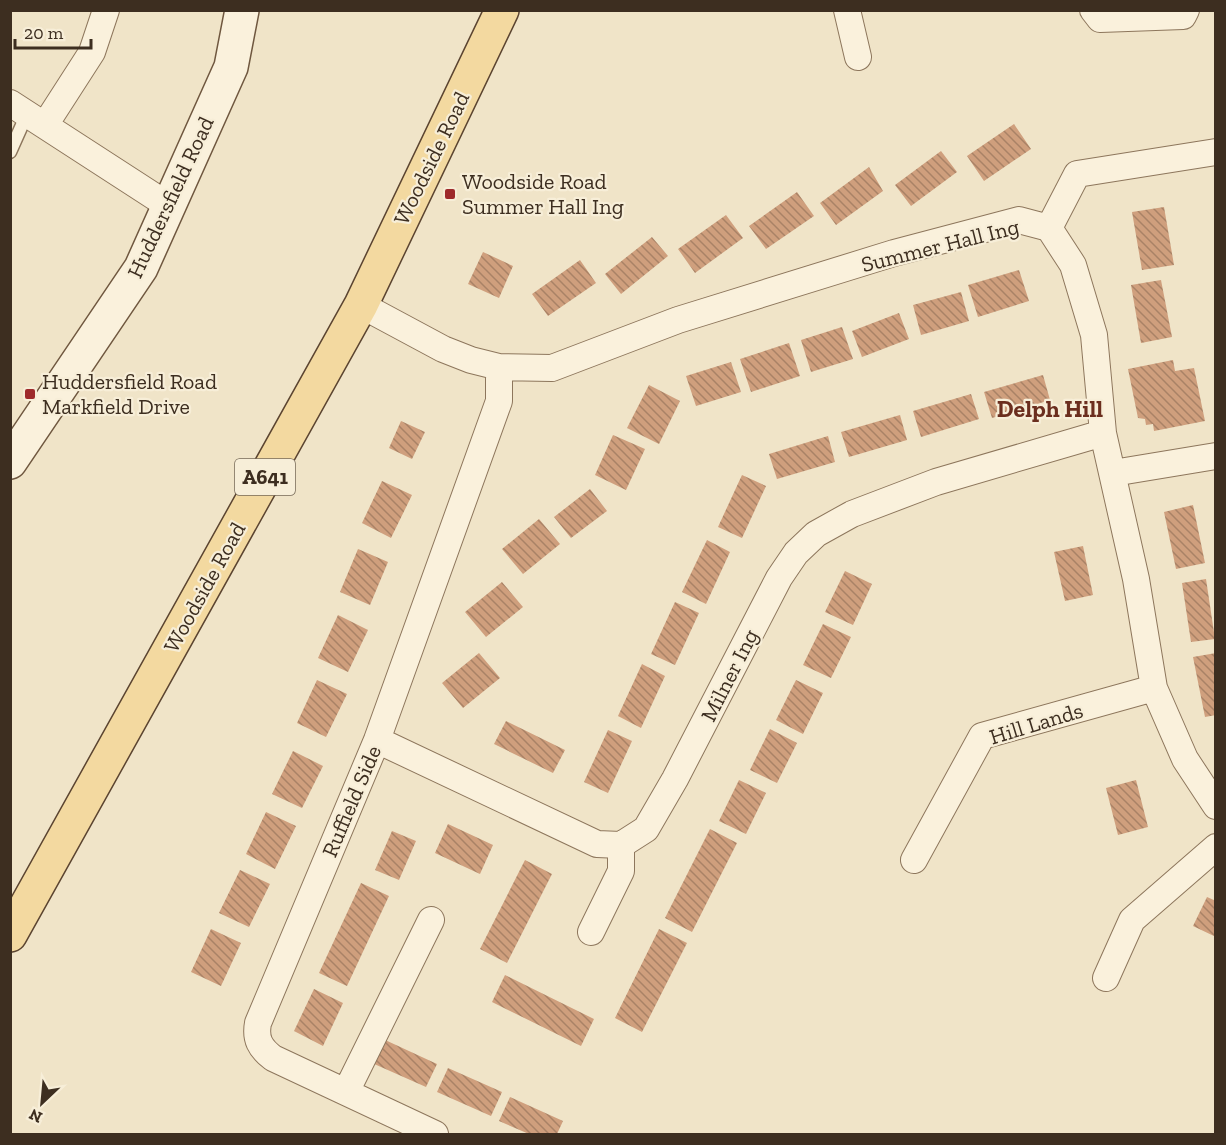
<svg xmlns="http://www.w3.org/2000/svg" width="1226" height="1145" viewBox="0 0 1226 1145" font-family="'Zilla Slab',serif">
<defs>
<pattern id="building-back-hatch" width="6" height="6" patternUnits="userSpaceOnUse" patternTransform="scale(1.5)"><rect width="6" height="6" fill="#cf9f7d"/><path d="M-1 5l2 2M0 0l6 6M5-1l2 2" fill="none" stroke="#a98266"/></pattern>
</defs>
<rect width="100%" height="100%" fill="#f0e4c8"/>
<path fill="url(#building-back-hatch)" d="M1014 124 1031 149 984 181 967 156Z
M941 151 957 172 911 206 895 185Z
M869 167 883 191 836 225 820 203Z
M797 192 814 216 766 249 749 226Z
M1164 207 1174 265 1142 270 1132 212Z
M726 215 743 238 695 273 678 249Z
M652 237 668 256 621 294 605 274Z
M483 252 513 266 499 298 468 284Z
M580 260 596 283 548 316 532 294Z
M1019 270 1029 301 978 317 968 285Z
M1161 280 1172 337 1141 343 1131 285Z
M961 292 969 321 921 335 913 305Z
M899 313 909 339 862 357 852 331Z
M842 327 853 359 811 372 801 340Z
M789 343 800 376 751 392 740 359Z
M1173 360 1175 371 1194 368 1205 421 1154 431 1153 424 1146 425 1145 419 1138 418 1128 369Z
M731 362 741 392 696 406 686 376Z
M1043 375 1050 400 992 418 984 392Z
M649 385 680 401 659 444 627 428Z
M971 394 979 419 921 437 913 411Z
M900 415 907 440 849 457 841 432Z
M401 421 425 432 412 459 389 448Z
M613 435 645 449 626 490 595 475Z
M828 436 835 462 777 479 769 454Z
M742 475 766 486 742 538 718 527Z
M382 481 412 495 391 538 362 523Z
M590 489 607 511 571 538 554 517Z
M1193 505 1205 563 1176 569 1164 512Z
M539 519 560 544 523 574 502 549Z
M707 540 730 552 706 604 682 592Z
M1083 546 1093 595 1065 601 1054 552Z
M358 549 388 562 370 605 340 592Z
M845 571 872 584 853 625 825 612Z
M1206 579 1215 639 1191 642 1182 583Z
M502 582 523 607 486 637 465 612Z
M675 602 699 613 675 665 651 654Z
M338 615 368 630 348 672 318 658Z
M823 624 851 637 831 678 803 665Z
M479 653 500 678 463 708 442 683Z
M1216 653V715L1205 717 1193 657Z
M642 664 665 676 641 728 618 716Z
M317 680 347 694 326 737 297 723Z
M796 680 823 693 803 734 776 720Z
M506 721 565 750 553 773 494 744Z
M770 729 797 743 777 783 750 770Z
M608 730 632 741 608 793 584 782Z
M293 751 323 766 302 808 272 794Z
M739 780 766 793 746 834 719 821Z
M1136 780 1148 827 1118 835 1106 788Z
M266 812 296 826 275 869 246 854Z
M448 824 493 845 480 874 435 853Z
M710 829 737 843 692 932 665 918Z
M392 831 416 841 399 880 375 870Z
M525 860 552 874 507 963 480 949Z
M240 870 270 884 249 927 219 913Z
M361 883 389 896 347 986 319 973Z
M1207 897 1216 901V937L1193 926Z
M211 929 241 943 221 986 191 972Z
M659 929 687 943 642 1032 615 1018Z
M505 975 594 1019 581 1046 492 1002Z
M314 989 343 1003 323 1046 294 1031Z
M383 1039 437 1064 426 1087 372 1063Z
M448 1068 502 1092 491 1116 437 1092Z
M510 1097 563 1121 557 1134H529L499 1121Z"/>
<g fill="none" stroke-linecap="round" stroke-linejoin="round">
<g stroke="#8d765c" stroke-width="15">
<path id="service" d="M10 152 27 114"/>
</g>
<g stroke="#8d765c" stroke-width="28">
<path id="minor" d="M847 10 858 57
M1093 10 1100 19 1183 16 1186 10
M10 103 169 206
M45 125 92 52 106 10
M1049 228 1077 174 1216 152
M361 305 443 349 471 360 499 367 552 368 678 320 894 253 1019 220 1049 228 1073 265 1094 335 1103 433 1136 579 1154 688 1185 759 1216 806
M1113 473 1216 456
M377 740 597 844 621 845 646 829 675 779 779 578 796 553 816 534 852 514 936 482 1103 433
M914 860 982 736 1154 688
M591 932 621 871V845
M1106 978 1132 920 1216 847
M346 1092 431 920
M435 1134 273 1058C260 1048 255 1039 258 1023L377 740 499 401V367"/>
</g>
<g stroke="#6f573f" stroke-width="36">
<path id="secondary" d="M10 462 141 268 231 67 242 10"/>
</g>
<g stroke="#5b4430" stroke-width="36">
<path id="primary" d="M10 935 361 305 502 10"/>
</g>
<use href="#service" stroke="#faf1dc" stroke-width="12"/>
<use href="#minor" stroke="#faf1dc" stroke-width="26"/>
<use href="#secondary" stroke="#faf1dc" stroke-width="33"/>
<use href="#primary" stroke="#f3d9a0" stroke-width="33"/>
</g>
<g fill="#9e2a2b" stroke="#f7eed8" stroke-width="2">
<rect x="444" y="188" width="12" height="12" rx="3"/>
<rect x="24" y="388" width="12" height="12" rx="3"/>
</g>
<g text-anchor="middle" stroke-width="4.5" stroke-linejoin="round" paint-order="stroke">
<rect fill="#f7eed8" stroke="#756857" stroke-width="1.5" x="235" y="459" width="60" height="36" rx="4.5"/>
<g font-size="21" font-weight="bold" fill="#3d2e20">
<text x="265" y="484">A641</text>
</g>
<g font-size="22" fill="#3d2e20" stroke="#f7eed8">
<text transform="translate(431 158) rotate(-64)" y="8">Woodside Road</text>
<text transform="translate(170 197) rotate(-65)" y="8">Huddersfield Road</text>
<text transform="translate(940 245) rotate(-14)" y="8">Summer Hall Ing</text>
<text transform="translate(204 587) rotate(-61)" y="8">Woodside Road</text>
<text transform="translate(729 675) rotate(-63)" y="8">Milner Ing</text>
<text transform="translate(1036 723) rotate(-17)" y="8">Hill Lands</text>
<text transform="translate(351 801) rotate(-67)" y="8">Ruffield Side</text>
</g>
<g font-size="22" fill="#3d2e20" stroke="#f7eed8" text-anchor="start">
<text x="462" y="189">Woodside Road<tspan x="462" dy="25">Summer Hall Ing</tspan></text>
<text x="42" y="389">Huddersfield Road<tspan x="42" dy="25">Markfield Drive</tspan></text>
</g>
<g font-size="24" font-weight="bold" fill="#6b2e1e" stroke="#f7eed8">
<text x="1050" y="417">Delph Hill</text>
</g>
</g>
<rect width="1226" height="1145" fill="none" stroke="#3d2e20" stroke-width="24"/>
<g transform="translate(42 1103) rotate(206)" stroke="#f7eed8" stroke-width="4.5" paint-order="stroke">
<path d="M0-4.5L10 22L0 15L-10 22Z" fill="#3d2e20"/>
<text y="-9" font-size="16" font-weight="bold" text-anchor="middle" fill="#3d2e20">N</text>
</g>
<path d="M15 39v9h76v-9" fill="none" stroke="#3d2e20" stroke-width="3"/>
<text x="24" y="39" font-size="18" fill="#3d2e20" stroke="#f7eed8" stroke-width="4.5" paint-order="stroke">20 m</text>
</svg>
